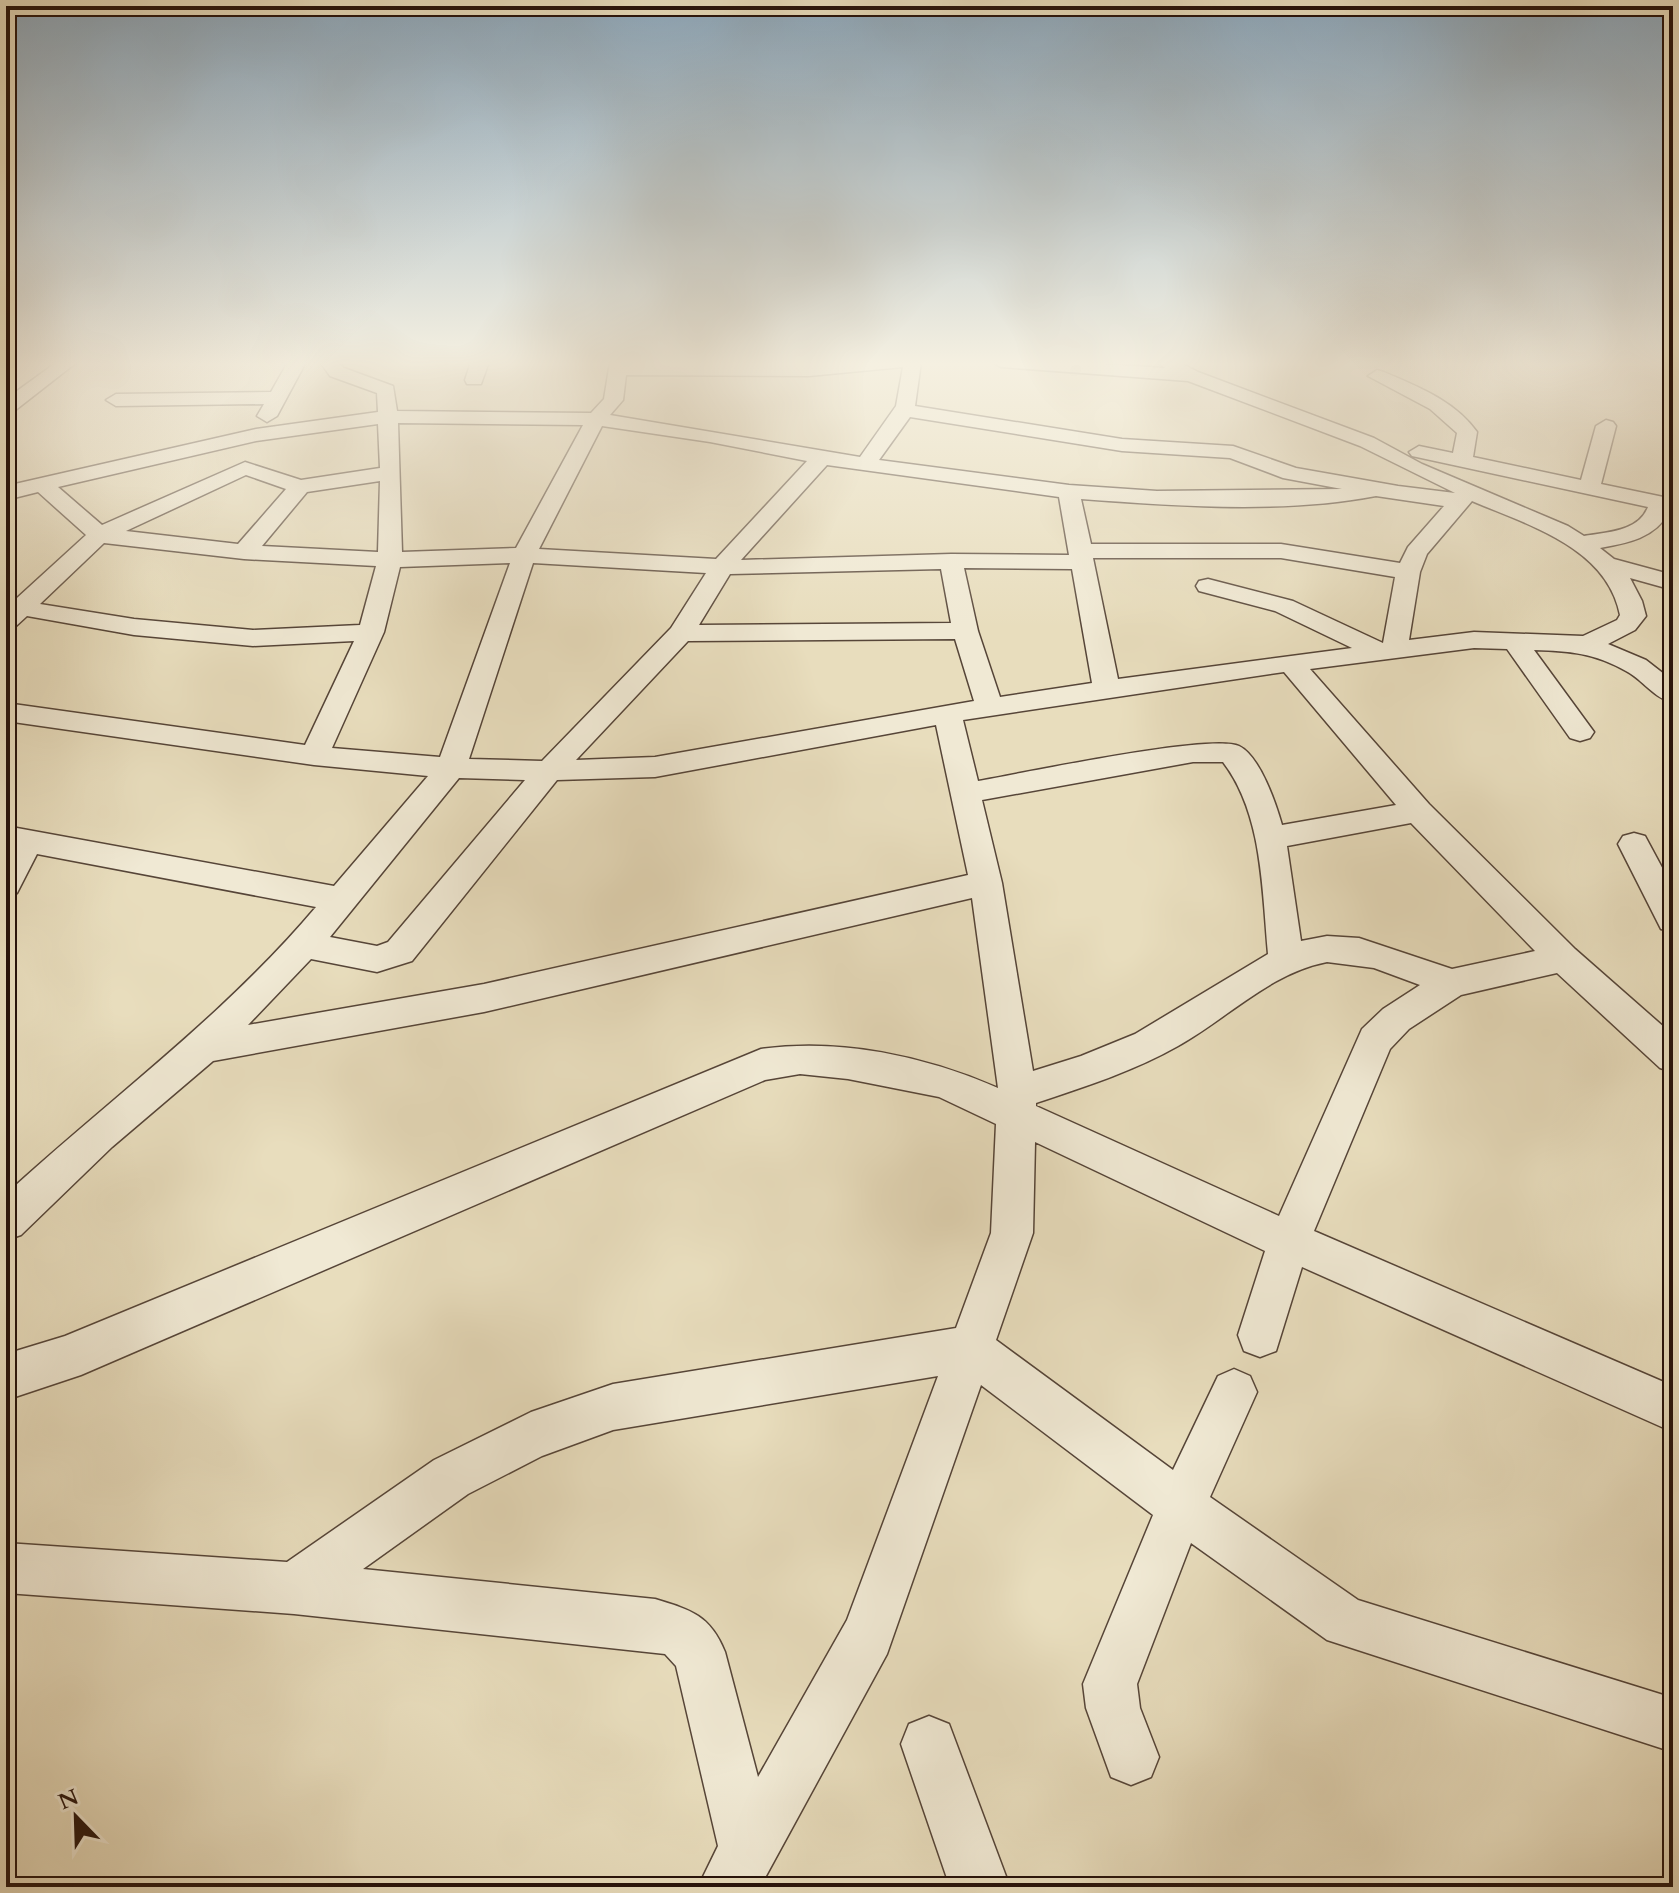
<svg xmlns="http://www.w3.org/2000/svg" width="1679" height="1893" viewBox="0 0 1679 1893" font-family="Cardo,serif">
<rect width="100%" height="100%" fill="#e8ddbd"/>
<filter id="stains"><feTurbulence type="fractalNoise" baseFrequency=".0025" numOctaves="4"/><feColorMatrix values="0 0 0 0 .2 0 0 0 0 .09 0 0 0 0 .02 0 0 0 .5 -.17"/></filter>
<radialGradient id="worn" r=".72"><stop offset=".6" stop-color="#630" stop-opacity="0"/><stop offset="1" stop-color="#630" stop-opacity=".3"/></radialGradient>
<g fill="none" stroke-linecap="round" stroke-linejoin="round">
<g stroke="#564538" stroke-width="3">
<path id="minor" d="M57 362H77L13 412 6 414V399Z
M288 362H306L277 416 267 422 257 416 264 404 116 406 106 400 116 394 271 392Z
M320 362H338L344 368 393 386 397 411 591 413 604 399 610 362 809 364 921 362 915 406 1122 439 1233 446 1296 468 1398 486 1455 493 1360 446 1188 381 1001 367 992 362H1070L1165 368 1158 362H1179L1198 372 1374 438 1422 464 1568 526 1584 536C1607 532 1638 532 1648 507L1412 456 1409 452 1419 446 1453 453 1457 433 1430 409 1368 376 1377 370 1384 372C1418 387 1454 400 1477 432L1473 457 1581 480 1596 426 1606 420 1613 422 1616 426 1601 484 1673 499V513L1669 512C1655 538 1628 543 1600 548L1614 559 1673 575V590L1630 578 1642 601 1646 616 1635 630 1608 644 1646 660 1673 681V703C1654 698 1643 680 1626 671 1594 653 1570 651 1534 650L1594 732 1590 738 1580 741 1570 738 1507 649 1474 648 1310 669 1429 804 1575 949 1673 1035V1072L1660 1068 1557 973 1461 995 1409 1029 1390 1049 1314 1231 1673 1386V1432L1302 1267 1276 1351 1260 1357 1244 1351 1238 1335 1265 1251 1035 1142 1033 1233 996 1340 1173 1470 1218 1376 1234 1369 1250 1376 1257 1392 1210 1497 1358 1600 1673 1698V1752L1327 1640 1191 1543 1137 1684 1140 1708 1159 1757 1151 1777 1131 1785 1111 1777 1086 1708 1083 1684 1153 1515 981 1385 887 1654 760 1887H698L718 1846 676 1666 665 1654 294 1614 6 1593V1543L287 1562 434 1460 531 1412 613 1384 956 1328 991 1233 996 1124 939 1097 848 1079 800 1074 765 1080 81 1375 6 1400V1354L65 1336 761 1049C840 1038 925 1056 998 1088L972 898 484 1012 213 1061 112 1147 21 1235 6 1240V1194C110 1099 225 1015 316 907L37 854 17 893 6 897V826L334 886 428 776 314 765 6 721V703L305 745 354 641 253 646 134 635 27 616 15 627 6 630V608L86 535 38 492 6 500V486L256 429 378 412 377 393 330 376ZM903 367 896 406 860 457 610 415 623 400 626 375 809 376ZM910 417 1122 451 1230 458 1283 478 1342 489 1157 491 1069 485 879 460ZM398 423 583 425 516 548 402 552ZM378 424 380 468 301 480 245 462 102 525 58 487 256 441ZM602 426 710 442 807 461 716 559 539 549ZM827 465 1059 497 1069 555 951 554 741 560ZM246 475 286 489 238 544 126 531ZM380 481 378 552 262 546 307 492ZM1376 496 1444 506 1408 547 1400 563 1281 544H1091L1081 499C1177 506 1282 514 1376 496ZM1472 501C1528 525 1607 547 1620 615L1617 620 1583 636 1474 632 1409 640 1420 572 1427 554ZM104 543 244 559 376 566 360 625 253 630 134 619 40 604ZM1093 558H1281L1395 577 1383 643 1293 601 1208 579 1199 581 1196 586 1199 591 1275 611 1352 648 1118 679ZM510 563 440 757 332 748 384 632 400 567ZM533 563 706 573 671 628 542 761 469 759ZM964 568 1072 569 1092 683 1000 697 978 631ZM941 569 951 623 699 625 730 574ZM955 639 974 701 655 757 576 760 688 641ZM1284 672 1396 805 1282 825C1276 804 1260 756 1239 746 1211 733 1019 774 978 781L963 720ZM936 725 968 875 484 984 248 1025 311 959 377 972 412 961 557 780 655 777ZM1193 762H1223C1263 814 1262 891 1268 954L1135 1034 1081 1056 1033 1071 1002 883 982 800ZM459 778 525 780 388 942 377 946 330 937ZM1411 823 1535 951 1452 969 1359 938 1327 936 1301 941 1287 846ZM1327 962 1374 968 1420 985 1383 1009 1362 1029 1279 1216 1036 1106V1103C1084 1087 1134 1071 1178 1046 1228 1018 1270 973 1327 962ZM938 1376 847 1620 758 1777 725 1652C710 1615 691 1610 655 1599L363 1569 468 1494 542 1456 613 1430Z
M471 362H489L481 384H467L465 380Z
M1634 833 1645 836 1673 888V932L1661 929 1618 844 1623 836Z
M929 1716 949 1724 1010 1887H950L901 1744 909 1724Z"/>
</g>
<use href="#minor" fill="#f0e9d4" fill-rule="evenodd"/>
</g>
<linearGradient id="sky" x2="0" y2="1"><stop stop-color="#8da9be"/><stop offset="0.58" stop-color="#f5f0e1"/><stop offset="1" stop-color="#f5f0e1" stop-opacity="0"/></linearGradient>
<rect width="1679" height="627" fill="url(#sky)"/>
<rect width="1679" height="1893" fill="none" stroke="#e8ddbd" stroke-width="32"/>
<rect x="8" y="8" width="1663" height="1877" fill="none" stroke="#26120b" stroke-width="4"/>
<rect x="16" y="16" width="1647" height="1861" fill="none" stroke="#26120b" stroke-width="2"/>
<g transform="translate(76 1817) rotate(337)" stroke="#f0e9d4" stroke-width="6" paint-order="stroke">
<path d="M0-6L14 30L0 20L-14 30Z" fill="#26120b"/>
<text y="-12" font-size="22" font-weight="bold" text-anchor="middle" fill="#26120b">N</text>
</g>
<rect width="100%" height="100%" filter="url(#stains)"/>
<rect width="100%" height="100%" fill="url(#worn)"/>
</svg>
